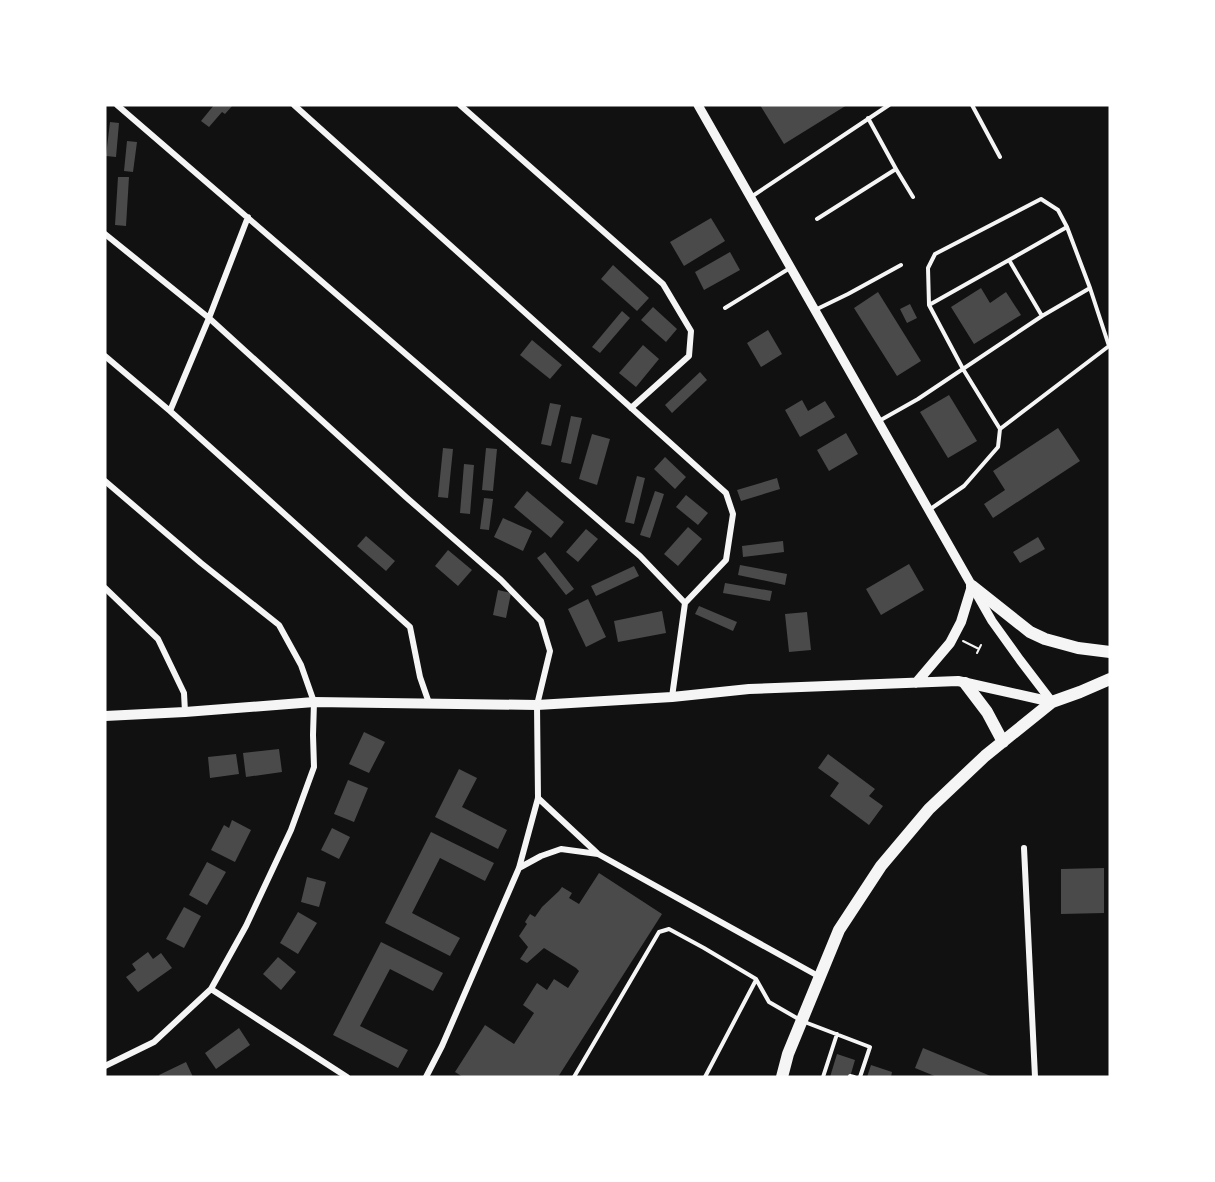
<svg xmlns="http://www.w3.org/2000/svg" width="1215" height="1182" viewBox="0 0 1215 1182" font-family="Rubik,sans-serif">
<rect width="100%" height="100%" fill="#111"/>
<path fill="#4a4a4a" d="M214 105H233L225 114 222 112 209 127 201 121Z
M760 105H847L784 144Z
M110 122 119 123 116 157 106 156Z
M127 141 137 142 133 172 124 171Z
M118 177H129L126 226 115 225Z
M711 218 725 241 684 266 670 242Z
M730 252 740 270 704 290 695 272Z
M613 265 649 298 637 311 601 279Z
M981 288 990 303 1006 292 1021 315 974 344 951 307Z
M878 292 921 361 897 376 854 308Z
M910 304 917 318 907 323 900 309Z
M653 307 677 329 666 342 641 320Z
M622 311 630 318 600 353 592 347Z
M768 330 782 354 761 367 747 343Z
M532 340 562 365 550 379 520 355Z
M643 345 659 359 636 387 619 373Z
M700 372 707 380 672 413 665 405Z
M949 395 977 441 948 458 920 412Z
M802 400 808 411 825 401 835 417 800 437 785 410Z
M550 403 561 405 551 446 541 444Z
M571 416 582 418 571 464 561 462Z
M1058 428 1080 461 993 518 984 504 1005 490 993 471Z
M846 433 858 454 829 471 817 450Z
M592 434 610 439 597 485 579 479Z
M443 448 453 449 448 498 438 497Z
M486 448 497 449 493 491 482 490Z
M665 457 686 477 675 489 654 469Z
M464 464 474 465 470 514 460 513Z
M637 476 645 478 634 524 625 522Z
M777 478 780 489 741 501 737 490Z
M527 491 564 522 551 538 514 507Z
M655 491 664 494 650 538 640 535Z
M686 495 708 513 698 525 676 507Z
M484 498 493 499 489 530 480 529Z
M503 518 532 531 523 551 494 537Z
M688 527 702 539 678 566 664 554Z
M586 529 598 539 578 562 566 552Z
M366 536 395 561 386 571 357 546Z
M1038 537 1045 549 1020 563 1013 552Z
M783 541 784 552 743 557 742 546Z
M448 550 472 570 458 586 435 566Z
M545 552 574 589 566 595 537 558Z
M909 564 924 590 881 615 866 589Z
M740 565 787 574 785 585 738 575Z
M634 566 639 576 596 596 591 586Z
M725 583 772 591 770 601 723 593Z
M498 590 511 593 506 618 493 615Z
M588 599 606 637 586 647 568 609Z
M699 606 737 622 733 631 695 614Z
M662 611 666 633 618 642 614 621Z
M807 612 811 650 789 652 785 614Z
M364 732 385 742 369 773 349 764Z
M279 749 282 772 246 777 243 753Z
M236 754 239 774 210 778 208 757Z
M828 754 875 789 869 796 883 806 869 825 830 796 839 783 818 768Z
M459 769 477 778 462 807 507 830 498 849 435 817Z
M348 780 368 788 354 822 334 814Z
M232 820 251 830 235 862 211 850 224 825 229 828Z
M332 828 350 837 339 859 321 850Z
M431 832 494 863 485 881 440 858 412 913 460 938 450 956 385 923Z
M207 862 226 872 207 905 189 895Z
M1104 868V913L1061 914V869Z
M599 873 662 914 558 1077H463L455 1072 485 1025 514 1044 534 1013 523 1005 537 983 547 990 554 979 568 988 579 971 576 968 544 948 527 963 520 959 528 947 519 936 527 924 525 922 530 914 535 917 542 907 559 891 562 887 572 893 569 898 579 904Z
M307 877 326 882 319 907 301 902Z
M184 907 201 916 184 948 166 939Z
M298 912 317 923 298 954 280 943Z
M381 942 443 973 433 991 390 969 360 1026 408 1050 398 1068 333 1035Z
M148 952 153 959 161 953 172 968 138 992 126 977 136 970 132 964Z
M278 957 296 972 281 990 263 974Z
M239 1028 250 1045 216 1069 205 1053Z
M923 1048 993 1077H937L915 1068Z
M837 1054 855 1060 850 1077H830Z
M186 1062 193 1077H160L159 1075Z
M871 1065 892 1072 891 1077H867Z"/>
<g fill="none" stroke-linecap="round" stroke-linejoin="round">
<path stroke="#f5f5f5" stroke-width="2" d="M963 641 979 649
M977 653 981 645"/>
<path stroke="#f5f5f5" stroke-width="4" d="M972 105 1000 157
M896 169 913 197
M751 197 889 105
M817 219 896 169 868 118
M1009 260 1067 227
M929 305 928 268 935 254 1041 199 1058 210 1067 227 1090 288
M725 308 790 268
M815 310 848 294 901 265
M879 421 918 399 1042 316
M929 510 964 486 998 447 1000 429 963 369 929 305 1009 260 1042 316 1090 288 1109 346 1000 429
M850 1076 854 1077
M574 1077 659 932 669 929 704 948 756 979 769 1002 802 1021 870 1047 860 1077
M705 1077 756 980
M823 1077 837 1034"/>
<path stroke="#f5f5f5" stroke-width="6" d="M117 105 640 556 685 603 672 697
M294 105 726 493 733 514 726 560 685 603
M460 105 663 284 691 331 689 356 631 408
M105 234 209 318 248 217
M105 356 170 411 209 318 407 498 501 580 541 621 550 651 537 705 538 798 519 868 442 1046 426 1077
M170 411 410 627 420 677 429 703
M105 481 201 563 279 625 301 665 314 702 313 735 314 767 291 830 246 926 211 989 154 1042 105 1066
M105 588 158 639 184 693 185 712
M538 798 597 853
M1024 848 1035 1077
M519 868 541 856 561 849 598 854 820 977
M211 989 347 1077"/>
<path stroke="#f5f5f5" stroke-width="9" d="M698 105 992 621 1020 660 1052 702"/>
<path stroke="#f5f5f5" stroke-width="10" d="M916 683 950 643 961 622 972 586
M105 716 185 712 314 702 537 705 672 697 749 689 958 681 1052 702"/>
<path stroke="#f5f5f5" stroke-width="12" d="M972 586 1030 632 1045 639 1078 648 1110 652
M965 683 987 712 1003 742
M782 1077 788 1054 839 930 881 866 929 809 985 756 1052 702 1080 692 1110 679"/>
</g>
<rect width="1215" height="1182" fill="none" stroke="#ffffff" stroke-width="213"/>
</svg>
